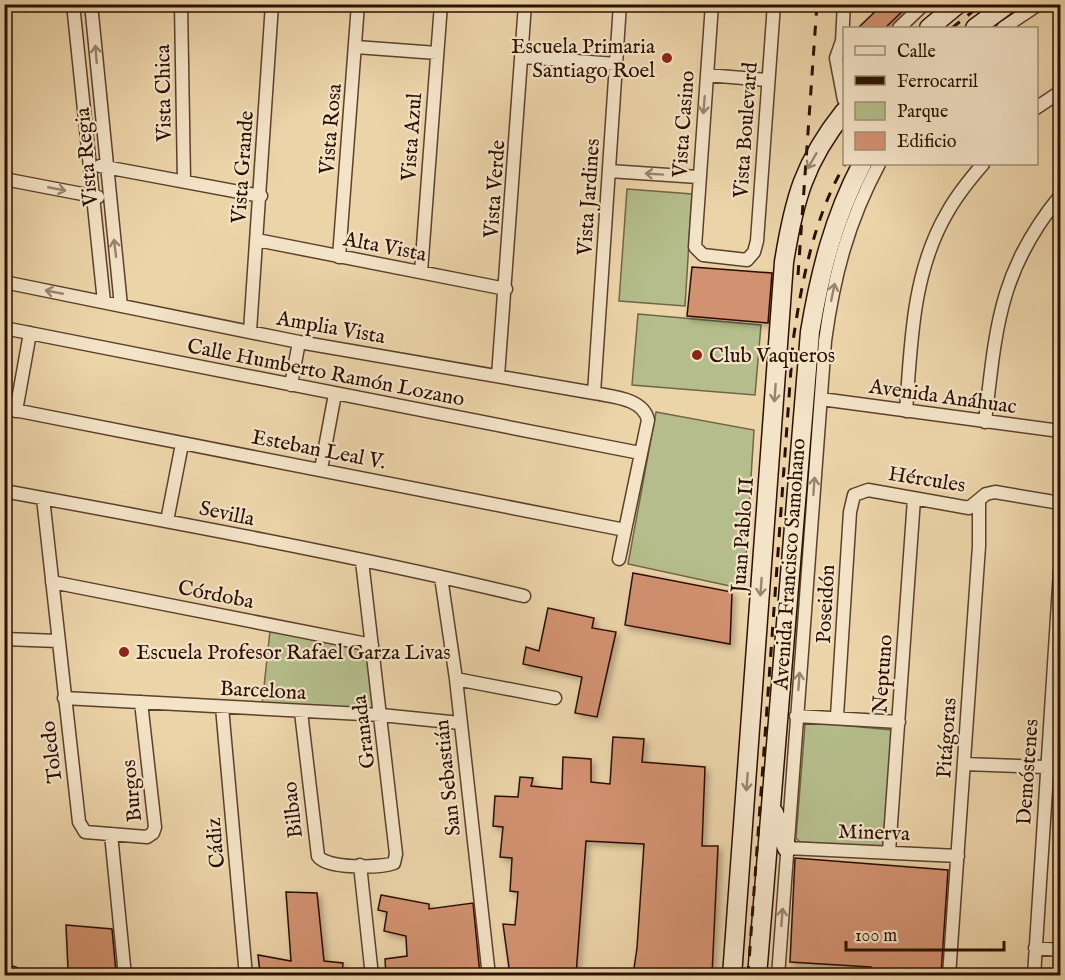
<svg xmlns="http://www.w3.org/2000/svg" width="1065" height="980" viewBox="0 0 1065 980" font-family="'IM FELL English',serif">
<defs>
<filter id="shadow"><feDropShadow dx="3.5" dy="3.5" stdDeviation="3" flood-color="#0004"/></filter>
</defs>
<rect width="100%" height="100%" fill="#ecd4a9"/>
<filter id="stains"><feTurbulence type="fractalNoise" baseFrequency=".00333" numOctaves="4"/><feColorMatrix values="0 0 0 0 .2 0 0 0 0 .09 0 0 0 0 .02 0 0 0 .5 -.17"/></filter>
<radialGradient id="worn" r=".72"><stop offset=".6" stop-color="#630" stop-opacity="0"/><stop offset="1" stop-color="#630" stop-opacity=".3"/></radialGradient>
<path fill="#b4bd8b" stroke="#706646" stroke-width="1.5" d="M627 189 692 194 685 306 619 301Z
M638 314 761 325 755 395 632 385Z
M656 412 754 430 744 589 628 564Z
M270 631 365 651 369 654 375 709 371 713 262 705Z
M808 722 892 730 886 848 800 842 796 838 805 725Z"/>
<path fill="#d29170" stroke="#2b1000" stroke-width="1.5" filter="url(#shadow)" d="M883 4H910L885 28H858Z
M692 267 772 273 768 323 687 316Z
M633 573 732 592 730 644 625 625Z
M548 608 594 618 592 628 616 632 597 717 575 713 582 677 523 664 526 647 539 651Z
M613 737 644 739 642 762 705 767 702 846H718L712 975H633L637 948 644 844 586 841 576 975H510L503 924 515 925 518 892 510 891 512 858 500 857 503 827 493 826 495 796 518 797 520 777 533 778 531 786 562 789 563 757 591 759V782L610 784Z
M795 858 948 870 941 975H870L871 967 790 962Z
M286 892 317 893 324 961 343 963 342 975 260 973 258 955 291 961Z
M381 895 429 904V909L473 903 480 975H386L385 959 407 956 406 936 384 931 387 912 378 910Z
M66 925 112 929 116 973 68 969Z"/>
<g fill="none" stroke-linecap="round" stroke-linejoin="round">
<g stroke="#5b412a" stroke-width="15">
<path id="minor" d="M73 4 104 302
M91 4 121 306
M181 4 184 181
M712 4 695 247 703 255 747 260 754 252 757 241 774 4
M844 4 842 41 844 45
M899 28 924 4
M1003 28 1039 4
M842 41 836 58 844 100
M356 47 437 53
M522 57 616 64
M707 75 768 80
M1036 108 1060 92
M100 166 261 196
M609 171 698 177
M4 179 98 197
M257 240 506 289
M339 257 358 4
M421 272 441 4
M4 282 299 342 594 393C612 397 643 398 648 420L619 559
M4 328 640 453
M250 331 272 4
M498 376 525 4
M291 385 299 342
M594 393 620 4
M821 399 1060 431
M4 408 625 530
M16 411 30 333
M906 411C911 344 912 273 947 213 957 195 970 179 983 164
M985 422C996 329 998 272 1060 196
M321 469 335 394
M4 491C178 523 352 555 524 596
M43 498 79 822 85 832 147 837 153 833 155 827 141 702
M167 521 182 444
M441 577 456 679 489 976
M52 582 372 645
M4 639 58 641
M456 679 555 698
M64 698 381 715 460 723
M222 707 246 976
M301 712 318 856C326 869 380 868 394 863L396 854 362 561
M796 716 899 722
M837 716 850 512 854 495 868 490 969 508 986 494 995 492 1060 503
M964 764 1046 767
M111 834 125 976
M787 848 958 856
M889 852 914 499
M360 865 372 976
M1035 948 1060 950
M778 976 825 341C834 275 848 222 879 164
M949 976 979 546V502
M1034 976 1060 571"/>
</g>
<g stroke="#2b1000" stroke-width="21">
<path id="secondary" d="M929 28 958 4
M975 28 1008 4
M774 813 787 848
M4 975 12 976
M732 976 784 262C794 200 804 162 844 112
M757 976 810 332C820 272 834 217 862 164"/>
</g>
<use href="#minor" stroke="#f3e3c7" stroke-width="12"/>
<use href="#secondary" stroke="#f3e3c7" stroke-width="18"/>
<path stroke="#2b1000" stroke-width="3" stroke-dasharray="10 10" stroke-linecap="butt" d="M952 28 982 4
M798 275 817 4
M748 976 793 341C802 280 814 217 845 164"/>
</g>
<defs><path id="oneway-shaft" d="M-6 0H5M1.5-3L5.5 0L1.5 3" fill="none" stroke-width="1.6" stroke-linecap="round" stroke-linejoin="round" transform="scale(1.5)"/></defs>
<g stroke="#99846d">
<use href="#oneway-shaft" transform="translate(96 54) rotate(-95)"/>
<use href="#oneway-shaft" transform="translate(704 105) rotate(95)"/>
<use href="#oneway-shaft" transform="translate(812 161) rotate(120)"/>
<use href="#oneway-shaft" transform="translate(654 174) rotate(-176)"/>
<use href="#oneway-shaft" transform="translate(57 189) rotate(11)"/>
<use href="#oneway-shaft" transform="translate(115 248) rotate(-97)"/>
<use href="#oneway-shaft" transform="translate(54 292) rotate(-169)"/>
<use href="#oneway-shaft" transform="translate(833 292) rotate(-78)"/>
<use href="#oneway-shaft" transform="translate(775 393) rotate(94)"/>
<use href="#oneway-shaft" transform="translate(814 486) rotate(-86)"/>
<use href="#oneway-shaft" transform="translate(761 587) rotate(94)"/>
<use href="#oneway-shaft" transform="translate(799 681) rotate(-86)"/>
<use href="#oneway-shaft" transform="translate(747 782) rotate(94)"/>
<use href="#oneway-shaft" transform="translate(782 917) rotate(-86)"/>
</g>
<g fill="#8f2418" stroke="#f3e3c7" stroke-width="2">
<circle cx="667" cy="58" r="6"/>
<circle cx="697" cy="355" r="6"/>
<circle cx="124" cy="652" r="6"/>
</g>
<g text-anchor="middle" stroke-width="4.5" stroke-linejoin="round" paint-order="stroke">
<g font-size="21" fill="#2b1000" stroke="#f3e3c7" text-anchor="start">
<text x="655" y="53" text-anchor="end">Escuela Primaria<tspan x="655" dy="24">Santiago Roel</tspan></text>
<text x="709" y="362">Club Vaqueros</text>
<text x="136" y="659">Escuela Profesor Rafael Garza Livas</text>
</g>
<g font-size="21" fill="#2b1000" stroke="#f3e3c7">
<text transform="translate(163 93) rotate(-91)" y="7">Vista Chica</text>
<text transform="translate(683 124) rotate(-86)" y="7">Vista Casino</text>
<text transform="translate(330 129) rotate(-85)" y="7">Vista Rosa</text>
<text transform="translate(745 130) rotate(-86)" y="7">Vista Boulevard</text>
<text transform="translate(411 137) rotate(-86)" y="7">Vista Azul</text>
<text transform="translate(86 157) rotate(-95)" y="7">Vista Regia</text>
<text transform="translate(242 167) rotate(-86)" y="7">Vista Grande</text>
<text transform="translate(494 189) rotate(-86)" y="7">Vista Verde</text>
<text transform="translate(588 197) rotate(-86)" y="7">Vista Jardines</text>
<text transform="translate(385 246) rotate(11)" y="7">Alta Vista</text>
<text transform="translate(331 327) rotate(10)" y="7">Amplia Vista</text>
<text transform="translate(326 372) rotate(11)" y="7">Calle Humberto Ramón Lozano</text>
<text transform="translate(943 396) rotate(8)" y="7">Avenida Anáhuac</text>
<text transform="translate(319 449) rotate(11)" y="7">Esteban Leal V.</text>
<text transform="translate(927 479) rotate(9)" y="7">Hércules</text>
<text transform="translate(227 513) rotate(12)" y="7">Sevilla</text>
<text transform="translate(742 535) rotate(-86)" y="7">Juan Pablo II</text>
<text transform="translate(789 564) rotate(-86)" y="7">Avenida Francisco Samohano</text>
<text transform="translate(216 594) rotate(11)" y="7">Córdoba</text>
<text transform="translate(825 604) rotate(-87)" y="7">Poseidón</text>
<text transform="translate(882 674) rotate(-86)" y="7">Neptuno</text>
<text transform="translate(263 690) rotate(3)" y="7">Barcelona</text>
<text transform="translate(363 732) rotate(-97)" y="7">Granada</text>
<text transform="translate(946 738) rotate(-86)" y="7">Pitágoras</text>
<text transform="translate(51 752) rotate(-97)" y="7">Toledo</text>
<text transform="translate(1027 772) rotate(-86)" y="7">Demóstenes</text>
<text transform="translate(447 778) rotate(-96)" y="7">San Sebastián</text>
<text transform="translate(131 791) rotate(-96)" y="7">Burgos</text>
<text transform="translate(292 810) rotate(-96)" y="7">Bilbao</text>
<text transform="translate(874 832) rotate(2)" y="7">Minerva</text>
<text transform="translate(215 843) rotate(-95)" y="7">Cádiz</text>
</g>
</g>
<rect width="1065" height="980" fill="none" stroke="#ecd4a9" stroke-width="24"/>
<rect x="6" y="6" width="1053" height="968" fill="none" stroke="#2b1000" stroke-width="3"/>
<rect x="12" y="12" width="1041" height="956" fill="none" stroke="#2b1000" stroke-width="1.5"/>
<rect x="843" y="27" width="195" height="138" fill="#f3e3c7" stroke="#a38f77" stroke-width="1.5"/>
<rect x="855" y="46" width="30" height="9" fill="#f3e3c7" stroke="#a38f77" stroke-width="1.5"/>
<text x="897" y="57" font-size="18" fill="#2b1000">Calle</text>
<rect x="855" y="76" width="30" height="9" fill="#2b1000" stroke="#a38f77" stroke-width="1.5"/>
<text x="897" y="87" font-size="18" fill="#2b1000">Ferrocarril</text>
<rect x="855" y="102" width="30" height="18" fill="#b4bd8b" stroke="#a38f77" stroke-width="1.5"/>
<text x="897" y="117" font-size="18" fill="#2b1000">Parque</text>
<rect x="855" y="132" width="30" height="18" fill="#d29170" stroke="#a38f77" stroke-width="1.5"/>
<text x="897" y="147" font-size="18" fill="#2b1000">Edificio</text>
<path d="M846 941v9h158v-9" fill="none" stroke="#2b1000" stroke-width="3"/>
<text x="855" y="941" font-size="18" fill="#2b1000" stroke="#f3e3c7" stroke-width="4.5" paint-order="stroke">100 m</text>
<rect width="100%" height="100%" filter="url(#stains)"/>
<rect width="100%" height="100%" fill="url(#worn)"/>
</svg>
